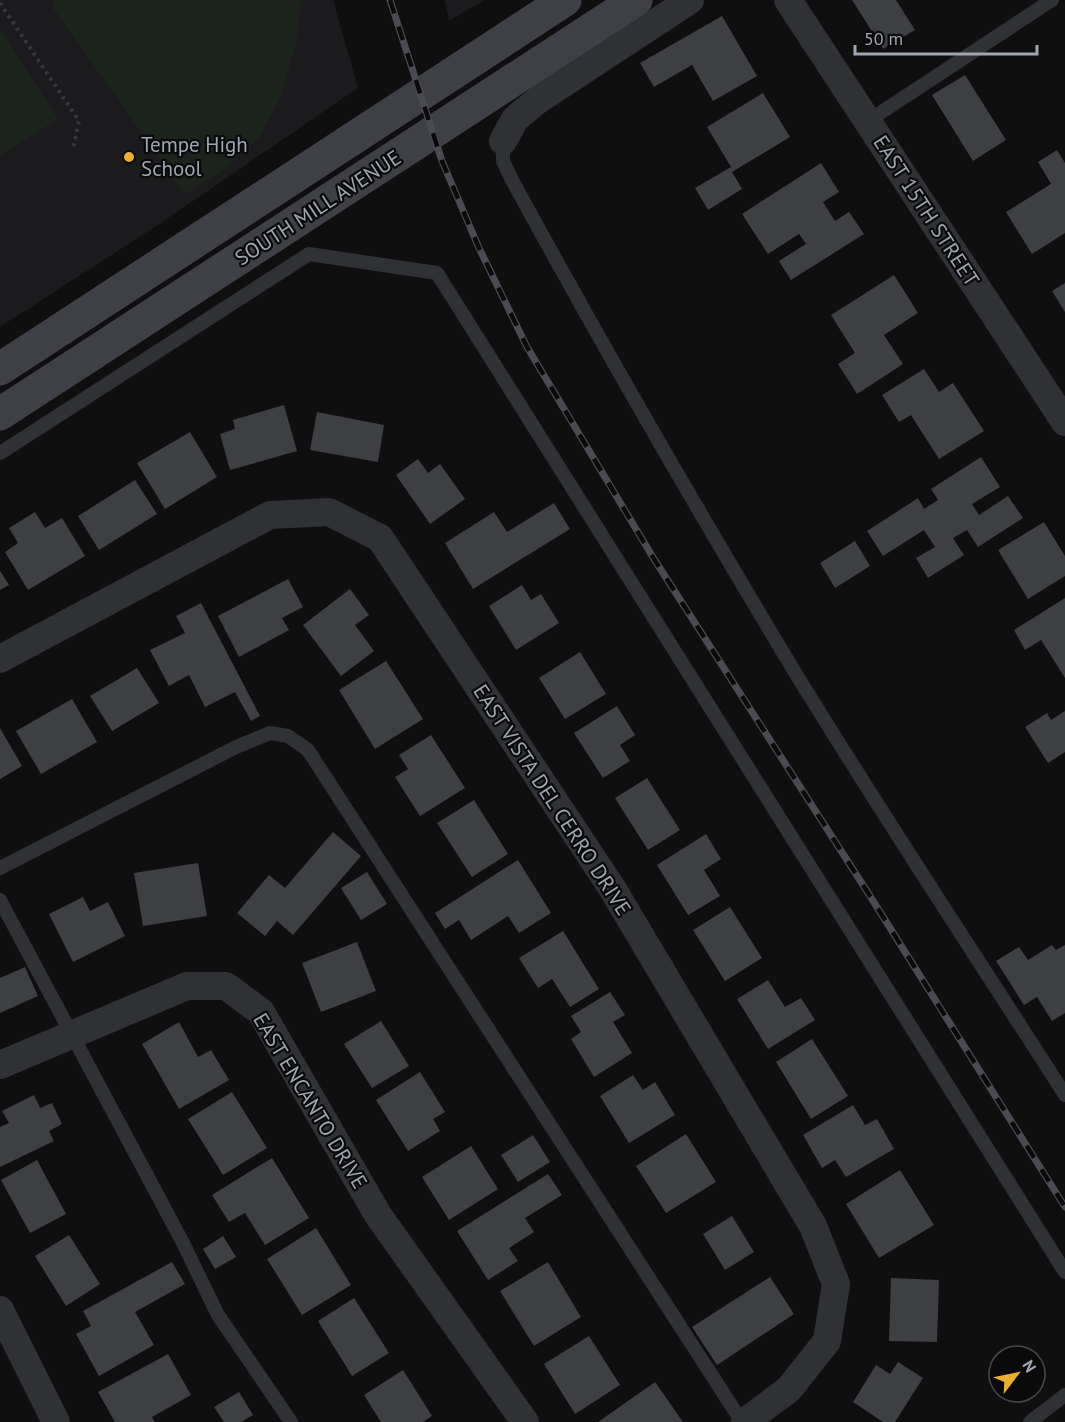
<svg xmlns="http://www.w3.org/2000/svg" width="1065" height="1422" viewBox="0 0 1065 1422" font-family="'PT Sans',sans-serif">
<rect width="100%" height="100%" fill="#0f0f10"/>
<path fill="#1b1b1d" d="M0 0H333L358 88 158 225 0 327Z
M445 0H484L449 21Z"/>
<path fill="#1c231d" d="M54 0H301L297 39 281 97 259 138 220 172 185 194 53 8Z
M0 28 58 119 0 156Z"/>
<path fill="#3e3f43" d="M852 0H896L915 30 883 49Z
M722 16 757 76 713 101 692 65 654 87 640 63Z
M965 75 1006 140 973 161 932 95Z
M763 93 790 137 732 172 742 189 708 210 695 188 731 167 707 127Z
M1057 150 1065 163V233L1032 254 1006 212 1051 184 1038 162Z
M821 163 839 192 823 202 835 221 849 212 864 234 791 280 779 261 806 244 799 234 768 254 742 214Z
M894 275 918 313 884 335 903 364 857 394 838 364 855 353 831 315Z
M1065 283V312L1052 291Z
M924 369 939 392 953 383 984 431 939 459 911 415 899 422 882 395Z
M284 405 297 451 230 470 220 434 235 429 233 420Z
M317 412 384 425 378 462 310 450Z
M190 432 217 477 165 509 137 463Z
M981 457 1000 487 972 504 979 515 1008 496 1023 518 978 547 967 530 953 538 964 555 928 578 916 558 935 547 924 530 883 556 867 531 918 498 924 509 938 500 931 489Z
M418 459 428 473 440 464 465 499 430 524 396 475Z
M135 480 157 514 99 550 78 516Z
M554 503 570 529 473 589 445 543 494 512 507 532Z
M35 512 45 528 62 518 85 556 28 590 5 552 18 543 9 528Z
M1044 522 1065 556V576L1028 599 998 550Z
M855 541 870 566 835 588 820 563Z
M0 571 9 585 0 590Z
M288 579 303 607 282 618 289 630 239 657 218 616Z
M522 585 531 600 541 594 559 623 516 650 489 606Z
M350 589 369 615 355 625 374 651 341 676 303 625Z
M1065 598V678L1041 640 1025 650 1014 630Z
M201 603 260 716 251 721 235 692 205 707 189 675 169 686 150 650 185 633 176 616Z
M580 652 606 694 565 719 539 678Z
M386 661 423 719 375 749 339 690Z
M137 668 159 703 112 731 90 696Z
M72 699 97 742 41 774 16 731Z
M617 706 635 735 620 745 630 761 603 778 574 733Z
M1065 711V752L1048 763 1025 727 1047 713 1051 720Z
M0 728 22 766 0 779Z
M431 735 465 788 420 816 395 777 408 769 399 755Z
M647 778 680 830 648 850 615 798Z
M474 800 508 854 472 877 437 823Z
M333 832 361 856 293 935 277 921 265 936 237 913 269 875 285 888Z
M706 834 721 859 704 870 720 896 688 915 657 865Z
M518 860 551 913 519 933 508 916 471 940 459 920 445 929 435 913Z
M198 863 207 916 143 926 134 873Z
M367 872 387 904 361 920 341 888Z
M83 897 90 911 108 902 125 936 73 962 49 914Z
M730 907 762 958 725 981 693 930Z
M563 931 599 989 570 1007 552 979 538 988 519 958Z
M357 942 376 991 321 1012 302 963Z
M1052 945 1056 950 1065 945V1013L1052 1021 1037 997 1024 1005 996 961 1019 947 1028 960Z
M25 967 38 996 0 1013V978Z
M768 980 785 1007 801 998 815 1020 768 1049 737 999Z
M610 992 625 1015 613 1022 632 1053 594 1077 571 1039 581 1032 571 1016Z
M381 1021 409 1066 372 1088 344 1044Z
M179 1022 198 1057 211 1050 229 1080 179 1109 142 1044Z
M812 1039 848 1096 811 1119 776 1062Z
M420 1072 445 1112 433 1119 440 1131 408 1151 376 1100Z
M633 1075 643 1090 655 1082 675 1115 629 1143 600 1096Z
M232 1092 267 1148 223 1175 188 1119Z
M34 1095 40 1108 52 1103 62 1124 49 1131 54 1141 0 1167V1127L9 1123 2 1111Z
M853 1105 865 1125 877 1119 894 1149 846 1177 835 1160 822 1168 803 1135Z
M686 1134 716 1182 666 1213 636 1166Z
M533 1135 550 1162 518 1182 501 1155Z
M471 1146 498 1189 449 1220 422 1177Z
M272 1158 309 1218 265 1245 245 1213 229 1222 212 1195Z
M37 1160 66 1214 30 1233 1 1180Z
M900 1170 934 1225 879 1258 846 1204Z
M548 1174 562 1195 525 1218 534 1232 509 1248 518 1261 488 1280 457 1231Z
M732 1216 754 1252 725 1270 703 1234Z
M316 1228 351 1285 302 1315 267 1259Z
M69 1235 100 1284 66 1306 35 1256Z
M223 1236 236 1257 215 1269 203 1249Z
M172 1262 185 1284 135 1312 154 1345 99 1376 76 1334 91 1326 83 1311Z
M548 1262 581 1317 534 1346 500 1291Z
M770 1277 794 1314 717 1365 692 1327Z
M891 1278 939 1280 937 1342 889 1341Z
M354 1298 389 1353 352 1376 318 1321Z
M589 1336 620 1385 575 1414 544 1364Z
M168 1354 191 1395 152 1417 155 1422H115L98 1392Z
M898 1362 923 1378 895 1422H883L853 1402 876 1365 890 1374Z
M403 1370 432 1416 423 1422H381L364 1395Z
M655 1382 683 1422H598Z
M239 1392 253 1415 241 1422H224L214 1407Z"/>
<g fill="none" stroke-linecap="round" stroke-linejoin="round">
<path stroke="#36383c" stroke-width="4" stroke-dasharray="3 4.5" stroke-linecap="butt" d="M0 3 79 121 73 148"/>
<path stroke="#303135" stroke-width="14" d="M868 121 1052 0
M503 141V161L512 180C602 345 696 508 793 669 881 813 974 953 1065 1095
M0 453 309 254 437 273 1065 1272
M0 868 236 747 270 733 288 736 308 750 742 1422
M0 900 182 1241 218 1315 291 1422
M1030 1422 1065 1395"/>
<path stroke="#303135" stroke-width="28" d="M788 0 1065 422
M503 141 515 119 538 100 690 0
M0 659 270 515 329 512 380 538 612 888 813 1226 836 1284 827 1341 789 1389 745 1422
M0 1065 187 986H226L261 1012 378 1215 525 1422
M0 1310 56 1422"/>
<path stroke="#3e4045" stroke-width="33" d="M0 369 565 0
M0 414 636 0"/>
<g stroke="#494b50" stroke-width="7">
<path id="rail" d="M390 0 442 161 479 248 527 347 654 559 870 896 1065 1207"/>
</g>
<use href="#rail" stroke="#0a0a0b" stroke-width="4.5" stroke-dasharray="14" stroke-linecap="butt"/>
</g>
<circle fill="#ebb12c" stroke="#0a0a0b" stroke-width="2" cx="129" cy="157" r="6"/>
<g text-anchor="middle" stroke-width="4.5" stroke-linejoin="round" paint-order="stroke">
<g font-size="21" fill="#a0a5b1" stroke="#0a0a0b" text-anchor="start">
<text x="141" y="152">Tempe High<tspan x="141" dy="24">School</tspan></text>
</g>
<g font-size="21" fill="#a0a5b1" stroke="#0a0a0b">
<text transform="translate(318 208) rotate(-33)" y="7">SOUTH MILL AVENUE</text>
<text transform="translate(926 211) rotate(57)" y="7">EAST 15TH STREET</text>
<text transform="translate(552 800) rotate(57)" y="7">EAST VISTA DEL CERRO DRIVE</text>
<text transform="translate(310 1101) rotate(59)" y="7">EAST ENCANTO DRIVE</text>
</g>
</g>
<g transform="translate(1017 1374) rotate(58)"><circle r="28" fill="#0a0a0b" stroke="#46484d" stroke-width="1.5"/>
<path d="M0-4.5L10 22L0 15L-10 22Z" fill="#ebb12c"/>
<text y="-9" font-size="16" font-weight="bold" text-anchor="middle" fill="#a0a5b1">N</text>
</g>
<path d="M855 45v9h182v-9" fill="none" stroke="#a0a5b1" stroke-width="3"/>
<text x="864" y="45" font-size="18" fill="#a0a5b1" stroke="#0a0a0b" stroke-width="4.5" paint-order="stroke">50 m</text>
</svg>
